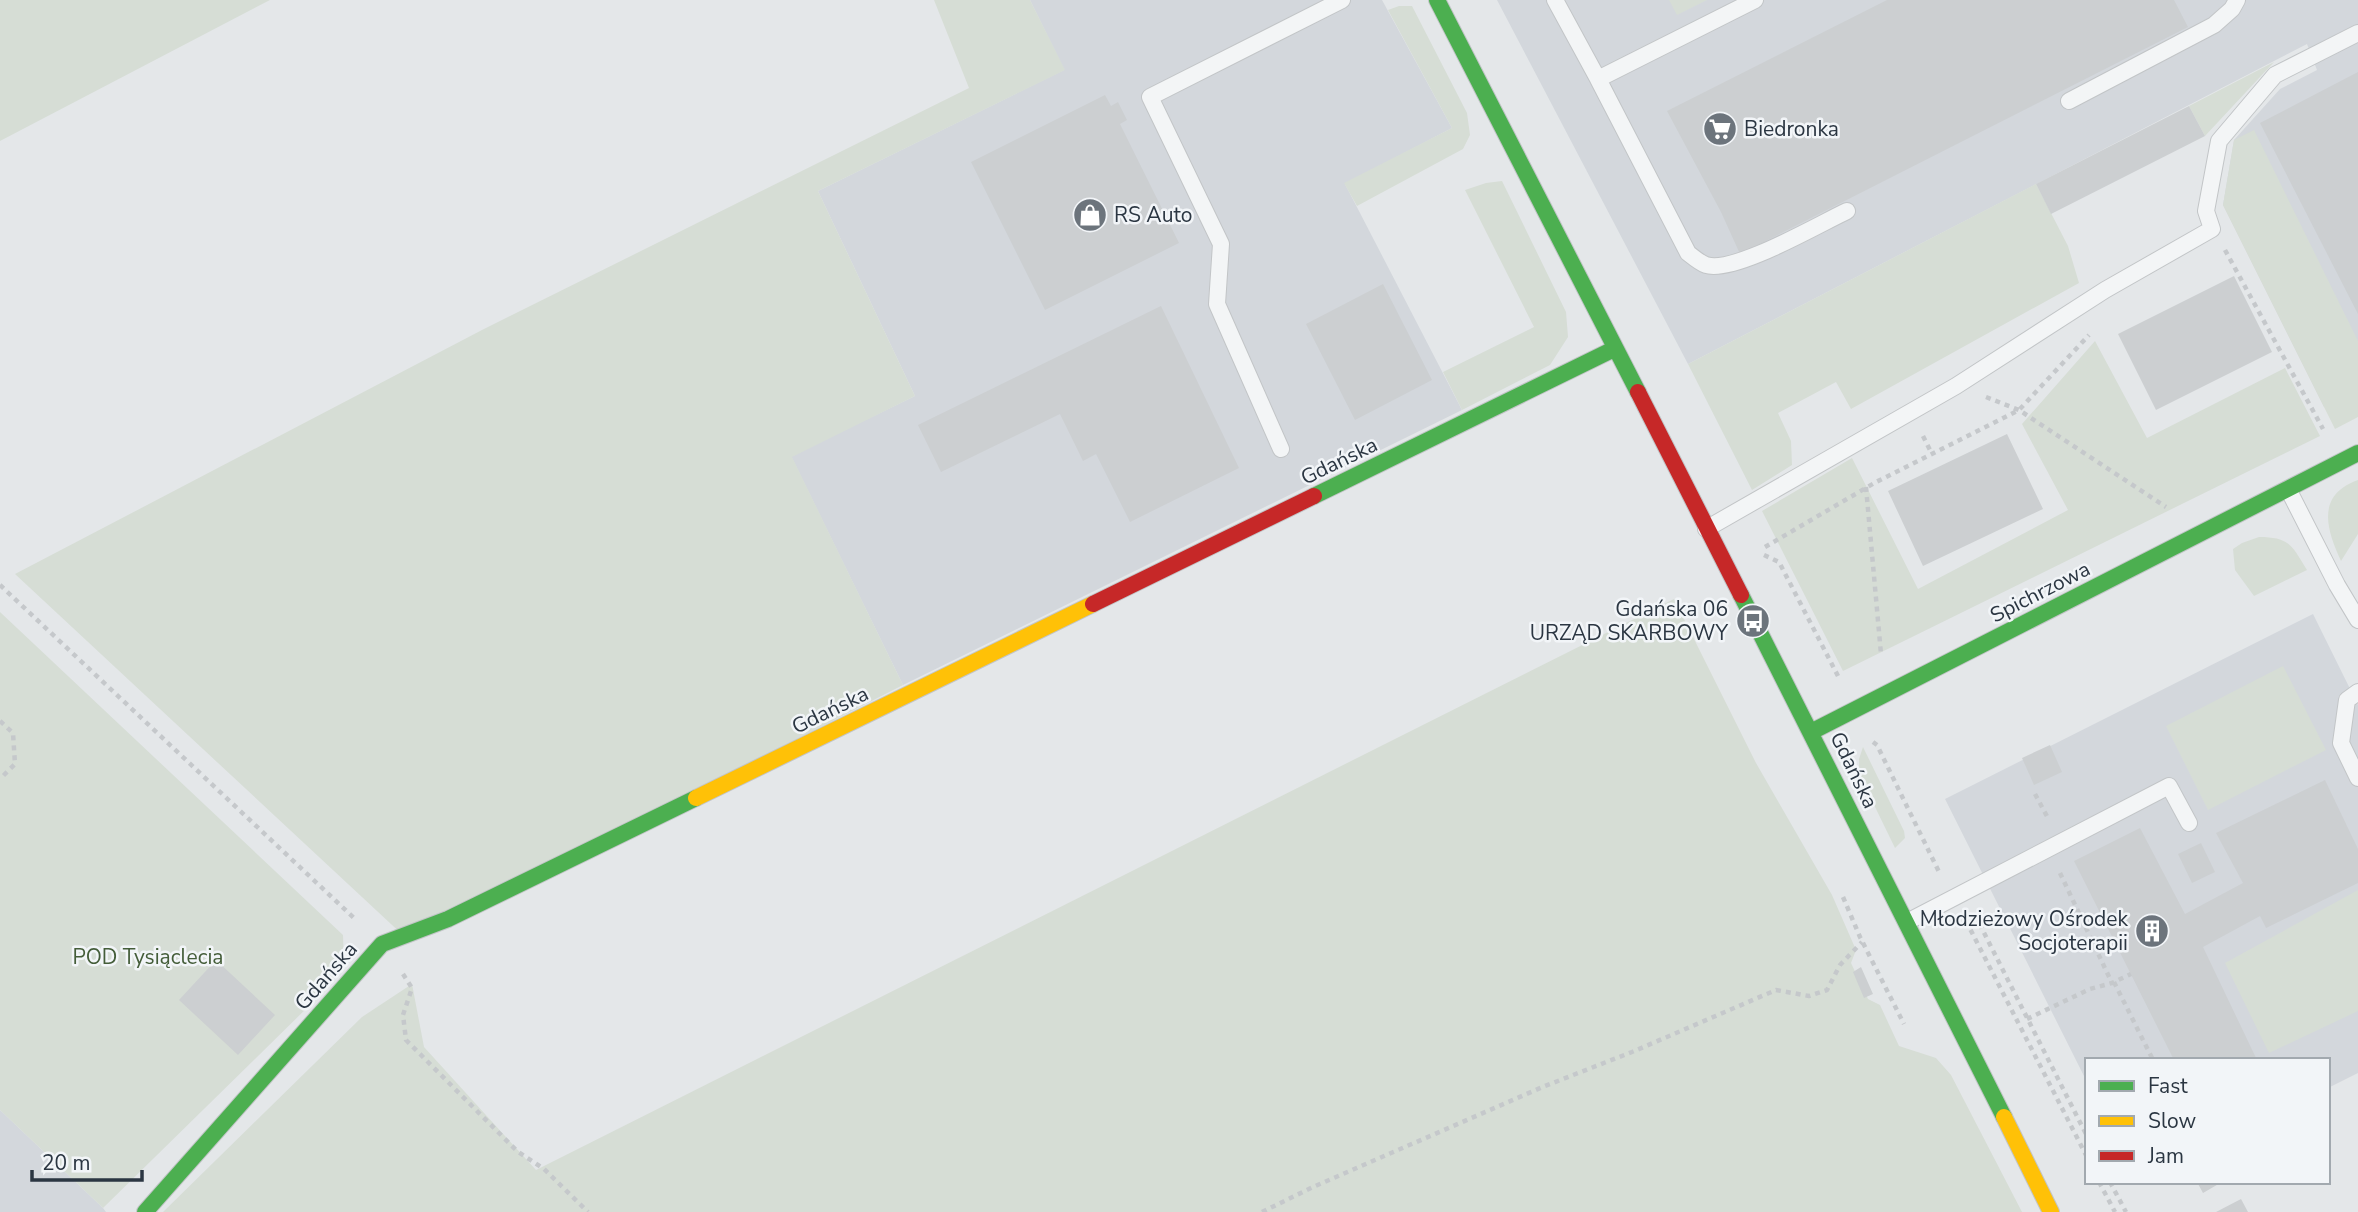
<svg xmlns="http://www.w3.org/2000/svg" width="2358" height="1212" viewBox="0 0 2358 1212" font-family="'Nunito Sans',sans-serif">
<rect width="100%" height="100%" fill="#e4e7e9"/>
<path fill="#d3d7dc" d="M1030 0H1382L1452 128 1345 184 1462 410 903 685 791 456 915 396 818 191 1064 70Z
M1497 0H2358V390L2324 407 2223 205 2234 140 2280 89 2317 70 2307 44 1688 364Z
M2313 614 2358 705V1073L2328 1088V1060H2087V1082L1945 799Z
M0 1110 103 1208 106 1212H0Z"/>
<path fill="#d6ddd5" d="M0 0H270L0 141Z
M934 0H1030L1065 70 818 191 915 396 792 457 903 685 406 938 15 574 482 330 969 88Z
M1669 0H1707L1677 15Z
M1399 6H1412L1467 113 1470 135 1463 149 1357 206 1344 183 1452 128 1388 10Z
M2274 62 2205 136 2189 106Z
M2254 130 2358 341V417L2335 429 2223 205 2234 140Z
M1502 181 1566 312 1568 337 1550 365 1462 410 1443 372 1534 327 1465 190 1486 183Z
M2036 184 2068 246 2079 283 1851 409 1836 382 1778 413 1791 441 1792 465 1752 490 1688 364Z
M2095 341 2147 438 2285 368 2320 436 1843 671 1762 511 1852 458 1918 589 2068 510 2022 424Z
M2358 480V534L2341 561C2326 529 2316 495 2358 480Z
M2259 537C2290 537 2292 546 2307 570L2254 596 2235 570 2233 549 2242 543Z
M1674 599 1756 763 1832 895 1856 950 1851 963 1868 999 1880 1005 1899 1046 1936 1058 1951 1075 2022 1212H163L362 1017 412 984 424 1047 536 1170Z
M0 612 343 935 344 965 313 1002 103 1208 0 1110Z
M2283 666 2326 750 2208 810 2166 726Z
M1863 747 1904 831 1905 838 1895 848 1859 774V759Z
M2358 890V1011L2269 1053 2225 963Z"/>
<path fill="#cccfd1" d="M1887 0H2174L2188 27 1740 254 1721 212 1667 111Z
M2358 72V314L2260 123Z
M1105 95 1111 106 1118 102 1127 120 1120 124 1179 243 1045 310 971 162Z
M2189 106 2205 136 2051 214 2036 184Z
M2234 276 2272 352 2156 410 2118 334Z
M1383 284 1432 380 1355 420 1306 324Z
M1161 306 1239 468 1130 522 1096 454 1083 461 1060 414 941 472 918 425Z
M2007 434 2043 509 1923 566 1888 491Z
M2050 745 2062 772 2034 785 2022 758Z
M2325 780 2358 849V883L2266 928 2260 916 2203 947 2257 1060H2174L2074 861 2140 828 2185 914 2243 883 2216 833Z
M2201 843 2215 872 2192 883 2178 854Z
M216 960 275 1015 238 1055 179 1000Z
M1861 967 1873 994 1864 998 1853 972Z
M2197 1182H2222L2203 1193Z
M2241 1199 2248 1212H2216Z"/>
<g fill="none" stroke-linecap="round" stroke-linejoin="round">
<g stroke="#c2c5c7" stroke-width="18">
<path id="lane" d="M1555 0 1598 79 1755 0
M1598 79 1688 253C1693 257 1700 263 1706 265 1734 274 1819 224 1847 211
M2069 101 2214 25 2232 9 2237 0
M1281 449 1217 304 1221 244 1150 97 1342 0
M2288 489 2337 585 2358 620
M1706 529 1956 386 2105 290 2212 229 2206 211 2219 141 2275 75 2358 33
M2358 692 2347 700 2341 743 2358 778
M1907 922 2169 786 2189 823"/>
</g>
<g stroke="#c2c5c7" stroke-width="18">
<path id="fast" d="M1437 0 1638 392
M1314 496 1614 349
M1741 595 2004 1117
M1811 732 2358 453
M145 1212 382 944 448 919 696 798"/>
</g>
<g stroke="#c2c5c7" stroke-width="18">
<path id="slow" d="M696 798 1093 604
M2004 1117 2051 1212"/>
</g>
<g stroke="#c2c5c7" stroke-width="18">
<path id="jam" d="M1638 392 1741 595
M1093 604 1314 496"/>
</g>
<path stroke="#c5c8cb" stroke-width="4.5" stroke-dasharray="5 5" stroke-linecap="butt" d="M2225 250 2323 429
M1986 397 2019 410 2166 507
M1923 436 1932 454
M1866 487 1881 654
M1765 547 1876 482 2019 410 2089 335
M1764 555 1779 562 1838 676
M0 585 354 918
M0 721 13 733 15 764 0 779
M1873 742 1877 745 1940 874
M2035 794 2049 820
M2060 873 2112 983
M1843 897 1860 937 1904 1024
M1975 915 2087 1136
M1966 921 2087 1157
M403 974 412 988 403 1015 406 1040 517 1151 544 1169 588 1212
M2114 982 2153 1060
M2027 1019 2090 989 2112 983 2131 974
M2099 1182 2115 1212
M2110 1182 2126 1212
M1262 1212 1313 1187 1545 1086 1632 1052 1776 990 1809 996 1827 990 1840 965 1862 942"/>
<use href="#lane" stroke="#f3f5f6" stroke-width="16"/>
<use href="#fast" stroke="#4caf50" stroke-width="16"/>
<use href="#slow" stroke="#ffc107" stroke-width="16"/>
<use href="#jam" stroke="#c62828" stroke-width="16"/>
</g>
<defs>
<g id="supermarket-disc" transform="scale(1.75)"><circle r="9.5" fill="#6c747c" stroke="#f2f5f8"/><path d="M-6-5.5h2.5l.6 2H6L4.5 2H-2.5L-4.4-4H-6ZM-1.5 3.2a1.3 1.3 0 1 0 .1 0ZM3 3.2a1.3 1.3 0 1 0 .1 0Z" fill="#fff"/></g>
<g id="shop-disc" transform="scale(1.75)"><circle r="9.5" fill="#6c747c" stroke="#f2f5f8"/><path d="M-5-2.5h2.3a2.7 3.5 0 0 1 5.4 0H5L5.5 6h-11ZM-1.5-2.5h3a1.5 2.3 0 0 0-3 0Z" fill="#fff"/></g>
<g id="bus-disc" transform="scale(1.75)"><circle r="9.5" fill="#6c747c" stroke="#f2f5f8"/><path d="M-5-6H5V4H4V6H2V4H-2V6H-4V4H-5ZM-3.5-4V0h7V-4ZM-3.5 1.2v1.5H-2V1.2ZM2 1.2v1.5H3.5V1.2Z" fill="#fff"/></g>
<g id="building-disc" transform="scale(1.75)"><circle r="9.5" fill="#6c747c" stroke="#f2f5f8"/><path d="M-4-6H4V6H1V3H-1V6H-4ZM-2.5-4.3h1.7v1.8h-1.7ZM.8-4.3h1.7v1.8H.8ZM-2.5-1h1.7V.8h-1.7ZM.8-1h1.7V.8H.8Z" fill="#fff"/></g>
</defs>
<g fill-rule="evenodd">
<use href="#supermarket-disc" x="1720" y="129"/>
<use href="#shop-disc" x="1090" y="215"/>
<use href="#bus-disc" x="1753" y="621"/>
<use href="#building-disc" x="2152" y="931"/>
</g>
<g text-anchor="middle" stroke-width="5" stroke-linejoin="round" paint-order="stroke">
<g font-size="21" fill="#2b3642" stroke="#f2f5f8" text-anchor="start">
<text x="1744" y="136">Biedronka</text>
<text x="1114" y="222">RS Auto</text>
<text x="1728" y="616" text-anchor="end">Gdańska 06<tspan x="1728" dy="24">URZĄD SKARBOWY</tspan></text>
<text x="2128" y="926" text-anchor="end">Młodzieżowy Ośrodek<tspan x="2128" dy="24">Socjoterapii</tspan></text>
</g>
<g font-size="21" fill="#2b3642" stroke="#f2f5f8">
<text transform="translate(1339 461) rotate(-26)" y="7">Gdańska</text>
<text transform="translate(2040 592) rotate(-27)" y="7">Spichrzowa</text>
<text transform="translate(830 710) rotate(-26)" y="7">Gdańska</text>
<text transform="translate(1854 770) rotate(64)" y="7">Gdańska</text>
<text transform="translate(326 976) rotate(-49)" y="7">Gdańska</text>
</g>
<g font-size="21" fill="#445d39" stroke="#f2f5f8">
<text x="148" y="964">POD Tysiąclecia</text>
</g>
</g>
<rect x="2085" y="1058" width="245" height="126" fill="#f2f5f8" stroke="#a2a9af" stroke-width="2"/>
<rect x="2099" y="1081" width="35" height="10" fill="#4caf50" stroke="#a2a9af" stroke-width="2"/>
<text x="2148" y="1093" font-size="21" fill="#2b3642">Fast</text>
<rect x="2099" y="1116" width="35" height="10" fill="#ffc107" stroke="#a2a9af" stroke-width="2"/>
<text x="2148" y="1128" font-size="21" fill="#2b3642">Slow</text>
<rect x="2099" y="1151" width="35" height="10" fill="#c62828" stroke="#a2a9af" stroke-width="2"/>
<text x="2148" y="1163" font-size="21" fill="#2b3642">Jam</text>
<path d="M32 1170v10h110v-10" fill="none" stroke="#2b3642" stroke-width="3.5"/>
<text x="42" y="1170" font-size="21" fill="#2b3642" stroke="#f2f5f8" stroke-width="5" paint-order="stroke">20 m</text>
</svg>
